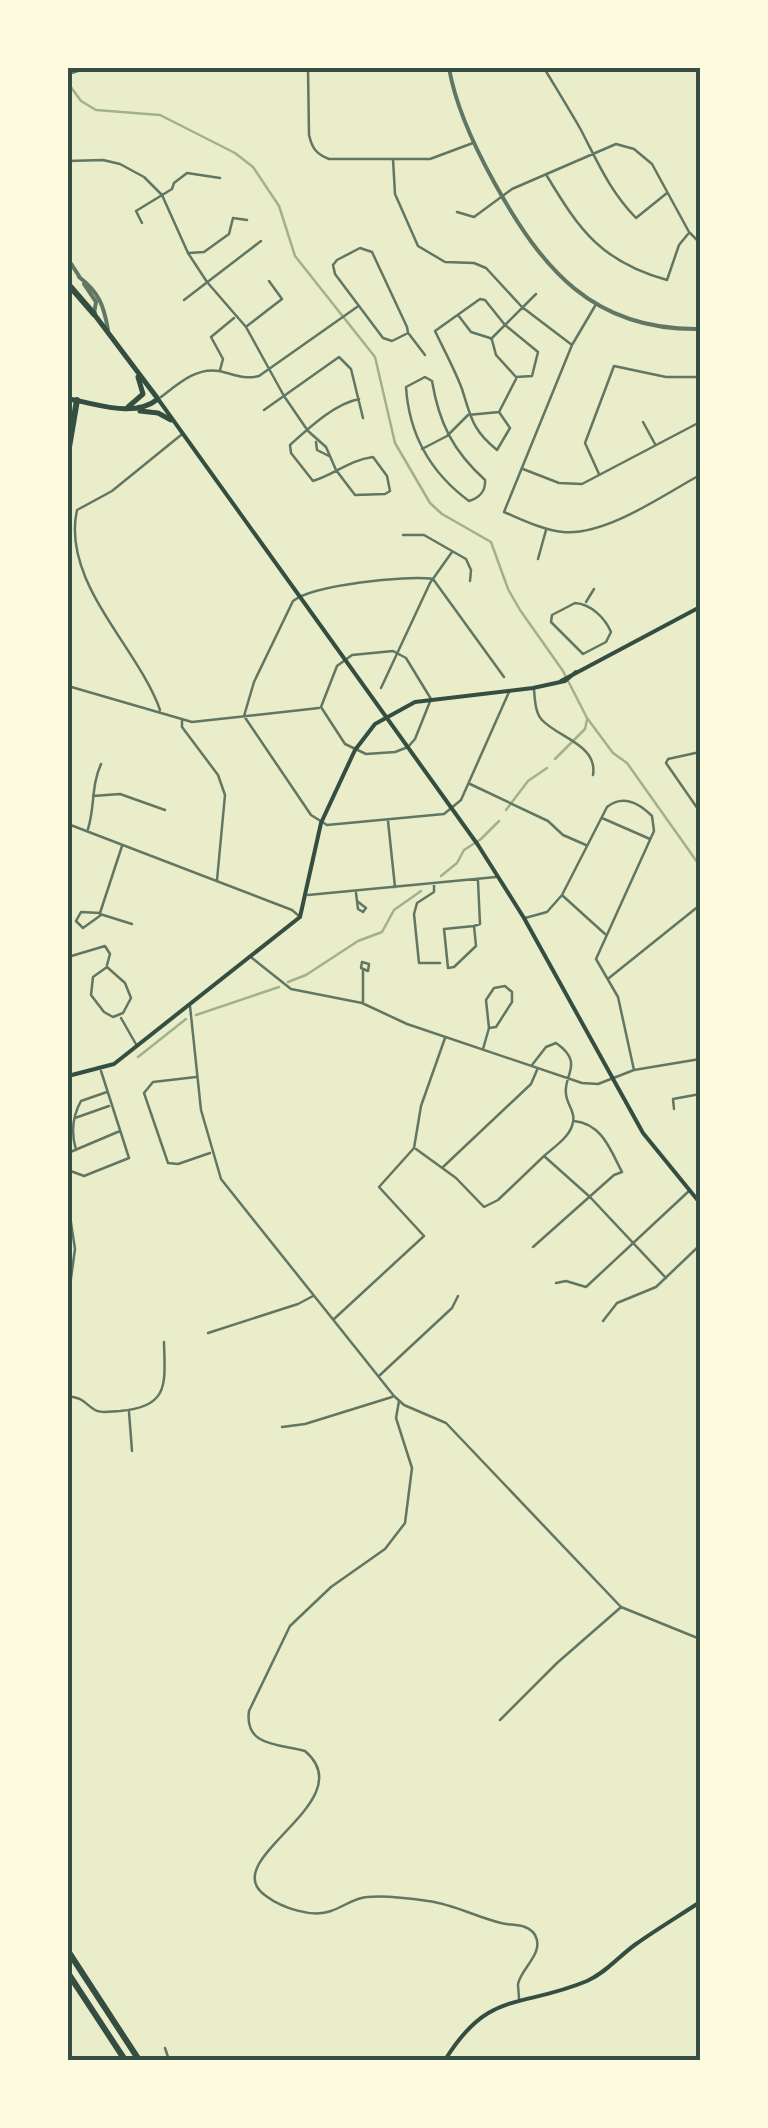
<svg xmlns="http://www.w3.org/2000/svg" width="768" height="2128" viewBox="0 0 768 2128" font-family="'PT Sans Narrow',sans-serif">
<rect width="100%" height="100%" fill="#e9edc9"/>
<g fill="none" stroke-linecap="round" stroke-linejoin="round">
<path stroke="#a3b18a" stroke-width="2.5" d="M68 83 81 101 96 110 160 115 235 153 253 167 279 206 295 256 375 357 395 443 430 503 442 514 491 542 508 589 520 610 563 671 587 718 613 753 627 763 700 866
M555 759 585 729 587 720
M506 810 528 781 547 768
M441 876 457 863 464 850 481 839 499 821
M288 982 306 975 358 941 382 932 394 910 421 891
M196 1015 279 987
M138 1057 186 1019"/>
<path stroke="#617663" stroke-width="2.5" d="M308 68 309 135C312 148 316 154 329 159H430L473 143
M544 68C556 88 569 109 581 130 598 163 610 191 636 218L667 193
M393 159 395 194 418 246 445 262 474 263 486 268 522 307 572 345
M68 161 103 160 120 164 144 177 162 195 188 253 207 282 246 327 284 396 308 431 326 447 336 470 355 495 385 494 390 491 387 476 373 457C349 460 334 475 313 481L291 453 290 445C309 428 334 404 359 399
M547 176C580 231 602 262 667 280L679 245 688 234
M457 212 474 217 512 189 616 144 634 149 652 164 689 232 700 243
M142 223 136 211 172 189 174 183 187 173 220 178
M360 248 372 252 407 327 408 333 392 341 383 338 335 274 333 265 337 260Z
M189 253 204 252 229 234 233 218 247 220
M184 300 261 241
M595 306 572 345 504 512C523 520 543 530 563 532 606 536 663 495 700 475
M458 315 471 332 490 338
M247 326 282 299 269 281
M409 334 425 355
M491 339 536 294
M492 340 496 355 516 377
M220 370 223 359 211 337 234 318
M425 377 432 381C439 423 453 451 485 480 486 491 479 498 469 501 431 473 409 434 406 387Z
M161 397C178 384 196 367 219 371 234 374 244 380 259 376L357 307
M264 410 339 357 351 369 363 418
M499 412 510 428 497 450C472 430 471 417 462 389 455 370 444 350 435 331L480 299 485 300 505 325 538 352 532 376 516 377
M643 422 655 444
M316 442 317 450 329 456
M422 449 447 436 468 415 499 412 516 379
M523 469 559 483 582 484 700 422
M599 474 585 443 614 366 666 377H700
M403 535H424L466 559 471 570 470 581
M538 559 546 530
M586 602 594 589
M575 603C591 604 605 618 611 632L606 642 583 654 551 622 552 615Z
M393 651 406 658 431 699 415 739 408 747 395 752 366 754 345 744 321 707 337 666 352 655Z
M504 677 433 579C406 575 313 585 293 601L254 682 244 716 311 815 327 825 444 814 461 800 509 692
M68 686 192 722 319 708
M381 688 430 583 452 552
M534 690C535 699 535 713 542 720 559 738 598 745 593 775
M160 710C138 647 61 582 77 510L112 491 181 435
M182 721V727L218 775 225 795 217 880
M700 752 668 759 666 763 700 812
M470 784 548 821 563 835 586 845
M93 796 120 794 165 810
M602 818 650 839
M388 821 395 887
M68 824 292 910 299 916
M88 829C95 807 91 786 101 764
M434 885V892L417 903 414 914 419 963H440
M356 893 357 901 366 908 363 912 358 909 357 901
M308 895 496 877
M563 896 605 934
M100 914 132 924
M101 915 83 928 76 921 81 912 100 913 122 846
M525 918 547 912 562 895 607 807C623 794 639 803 652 816L654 831 596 959 618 997 634 1070
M474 926 444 929 448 968 454 967 476 946 474 926 480 924 478 881
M68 957 105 946 110 954 107 965
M252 958 291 989 362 1003 407 1024 582 1083 598 1084 634 1070 700 1059
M362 962 369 964 368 971 361 968Z
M107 967 125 983 131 998 123 1013 113 1017 104 1012 91 995 93 977Z
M609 978 700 905
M363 1002V971
M190 1006 201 1110 221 1179 394 1396 404 1405 446 1423 621 1607 700 1639
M121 1018 137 1046
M483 1049 489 1028 486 1000 494 988 505 986 512 992V1002L496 1027 489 1028
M532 1065 546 1047 556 1043C585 1063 563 1075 566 1094 567 1106 577 1112 572 1126 568 1138 554 1147 544 1156
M196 1077 153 1082 144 1093 168 1163 178 1164 210 1153
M674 1109 673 1099 700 1094
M75 1118 109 1106
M416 1149 456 1178 484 1207 498 1200 544 1156 590 1197 666 1278
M76 1150C71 1133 72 1117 81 1101L107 1092
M68 1153 120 1131
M443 1167 531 1084 537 1070
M68 1170 84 1176 129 1158 101 1071
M68 1203 75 1249 68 1300
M533 1247 614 1175 622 1172C610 1149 602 1124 574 1121
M556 1283 566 1281 586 1287 689 1191
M334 1319 424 1236 379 1187 414 1148 421 1106 445 1038
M603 1321 617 1303 656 1287 700 1245
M208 1333 298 1304 313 1296
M380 1375 452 1308 458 1296
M68 1396C86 1399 82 1402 95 1410 102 1414 112 1411 120 1411 170 1407 165 1383 164 1342
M399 1401 396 1418 412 1468 405 1523 385 1549 331 1587 290 1626 249 1711C244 1747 280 1744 305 1751 365 1802 213 1860 266 1896 282 1908 312 1918 331 1911 343 1907 354 1898 367 1897 386 1895 408 1898 428 1901 453 1904 476 1917 501 1923 512 1926 528 1923 535 1935 545 1953 521 1968 518 1984 518 1989 519 1994 519 1999
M129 1412 132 1451
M282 1427 305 1424 392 1397
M500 1720 557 1663 620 1608
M165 2048 169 2060"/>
<path stroke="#617663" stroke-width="4" d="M95 68 124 70 176 68
M449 68C456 108 474 146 494 182 542 269 593 331 700 329
M72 72 85 68
M68 76 74 68
M68 259 79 276
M79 277C99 292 104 306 108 330
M84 284 96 302 94 314"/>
<path stroke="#344e41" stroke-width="4" d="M158 399 478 845 524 918 643 1133 700 1203
M561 681 700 607
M68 1076 114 1064 300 917 321 823 355 750 375 724 415 702 533 688 565 681 576 672
M445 2060C489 1989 520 2009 587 1981 607 1972 619 1956 636 1944 657 1929 679 1916 700 1902"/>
<path stroke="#344e41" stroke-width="5" d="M68 399C96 403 133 419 158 399L94 314
M128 407 143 394 138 377
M140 411 158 413 171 420"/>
<path stroke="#344e41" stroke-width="6" d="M68 284 94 314
M68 453 77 400
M68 1951 139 2060
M68 1973 125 2060"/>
</g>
<rect width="768" height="2128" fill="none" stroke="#fefae0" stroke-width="140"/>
<rect x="70" y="70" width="628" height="1988" fill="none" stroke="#344e41" stroke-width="4"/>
</svg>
